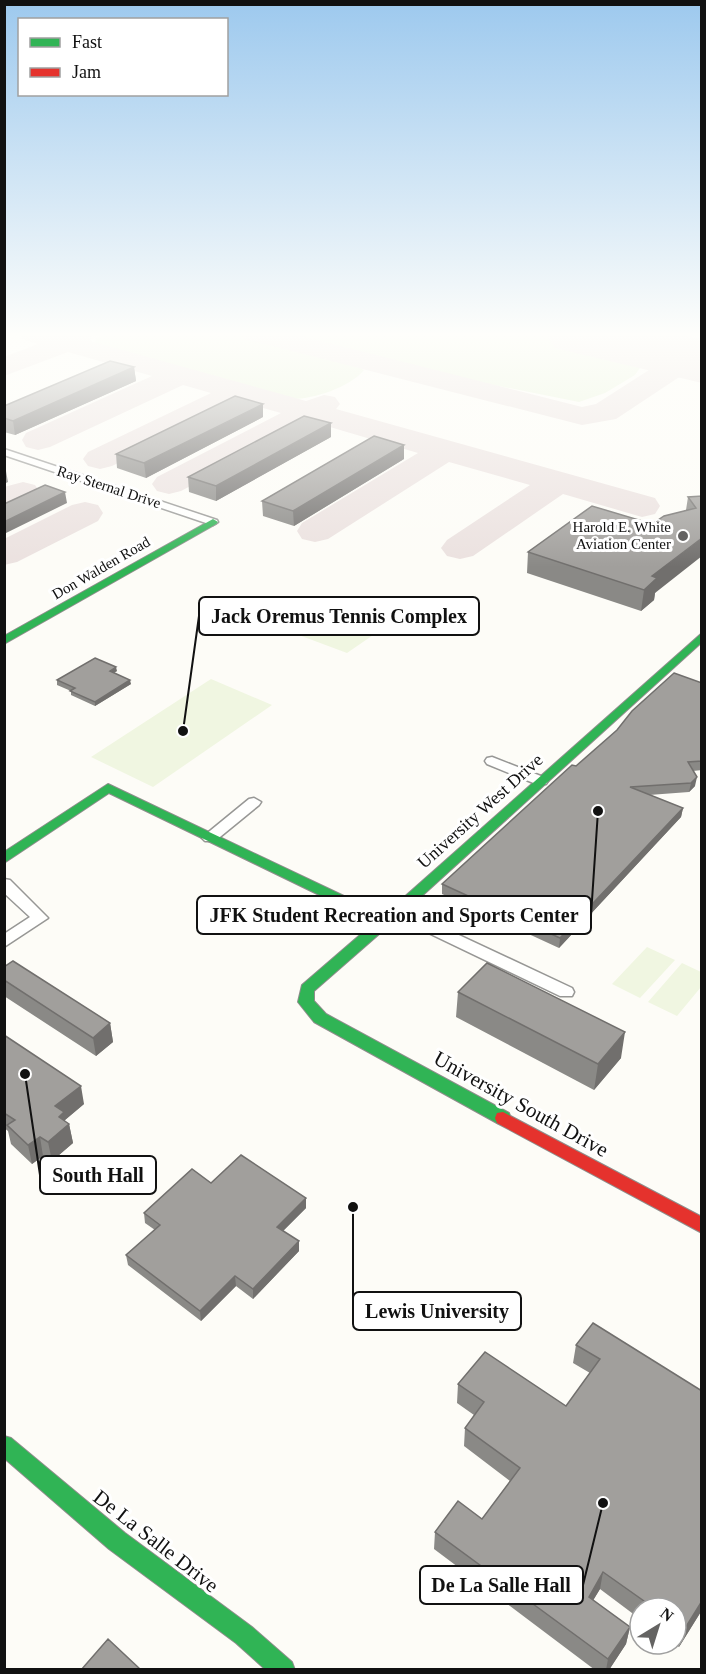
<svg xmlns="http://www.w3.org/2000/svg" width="706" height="1674" viewBox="0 0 706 1674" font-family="'Times New Roman',serif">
<rect width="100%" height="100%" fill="#fdfcf7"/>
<path fill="#e7f3d7" d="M108 333H237L352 364 364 370C350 387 314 399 293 399L95 343 96 338Z
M277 333H544L628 354 644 362 635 375 605 393 579 402 429 372Z"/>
<path fill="#f0f6e1" d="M337 599 395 620 347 653 288 631Z
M211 679 272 705 153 787 91 757Z
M647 947 675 960 640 998 612 984Z
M682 963 701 972V987L677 1016 648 1002Z"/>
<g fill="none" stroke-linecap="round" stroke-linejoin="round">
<path fill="#ebe1df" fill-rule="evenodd" d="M18 333H89L92 338 90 341 306 401 324 395 335 397 340 404 336 409 655 498 660 506 655 514 642 517 563 494 473 556 460 559 447 556 441 548 447 540 530 485 449 462 328 539 315 542 302 539 297 531 302 523 418 453 313 422 181 491 169 494 157 491 152 484 157 477 281 413 242 402 112 466 100 469 88 466 83 459 88 452 211 393 183 385 50 447 38 450 26 447 22 440 26 433 152 376 68 352 4 376V357L38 344 22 339Z
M241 333H289L582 407 596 404 677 352 702 342V362L616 419 582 425 245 339Z
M23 482 35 485 40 492 35 499 4 511V487Z
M85 502 98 505 103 513 98 521 17 562 4 565V539L72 505Z"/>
<path fill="#ebe1df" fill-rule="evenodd" d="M545 333H675L702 339V383L555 348Z"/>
<g stroke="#979795" stroke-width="3">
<path id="street" d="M4 449 217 520 218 522 213 525 209 524 4 455Z
M492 757 546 778 548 781 546 784H536L487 764 485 761 487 758Z
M254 798 261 802 259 805 215 841H205L202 838 205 835 249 799Z
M4 879 10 880 48 918 4 947V934L30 917 4 893Z
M397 906 572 988 574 992 572 996H560L391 915 389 911 391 907Z"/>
</g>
<g stroke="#8e8d8b" stroke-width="2">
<path id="fast" d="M213 519 218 522 216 524 4 644V636Z
M702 633V642L402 914 314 991V1001L326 1014 509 1113 511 1118 509 1123 503 1124 497 1123 314 1022 298 1002 302 985 375 922 109 793 4 863V852L108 784 384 915Z
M4 1436 11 1438 125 1533 252 1627 292 1662 295 1670H266L236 1643 109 1549 4 1458Z"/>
</g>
<g stroke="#8e8d8b" stroke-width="2">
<path id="jam" d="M503 1112 702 1217V1233L497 1123 495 1118 497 1113Z"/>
</g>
<use href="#street" fill="#fffffe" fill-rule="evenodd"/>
<use href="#fast" fill="#30b455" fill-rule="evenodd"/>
<use href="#jam" fill="#e5322d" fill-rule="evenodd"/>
</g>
<path fill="#8a8986" d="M134 367 136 381 15 435 4 432V406Z
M263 417 146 478 117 468 116 454Z
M331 437 216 501 189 492 188 477Z
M404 459 294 526 263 516 262 501Z
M702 496 655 593 654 600 641 611 527 573 528 552 652 524 686 510 688 497Z
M117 671 114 673 131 684 95 706 71 695V691L57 685V680Z
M702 683V770L693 771 695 786 689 792 649 795 683 808 681 817 559 948 442 894V884Z
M4 967 110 1023 113 1042 96 1056 4 996Z
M458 992 621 1058 594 1090 456 1017Z
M4 1035 84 1104 65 1120V1121L69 1124 73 1143 52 1161 43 1156 32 1164 11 1144 8 1131 4 1128Z
M211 1183 306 1198V1208L283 1231 299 1251 253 1299 236 1286 201 1321 128 1265 126 1255 155 1230 145 1223 144 1213Z
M576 1345 702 1391V1610L679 1647 674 1644H676V1608H640V1619L600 1589 593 1600 630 1627 626 1644 609 1670H595L434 1549 435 1532 482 1519 510 1481 464 1446 465 1428 474 1415 457 1403 458 1384 566 1406 590 1373 573 1363Z"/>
<path fill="#716f6d" d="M134 367 136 381 15 435 13 421Z
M263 404V417L146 478 144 463Z
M331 423V437L216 501V486Z
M404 445V459L294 526 293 511Z
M6 471 8 482 4 484V472Z
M65 492 67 503 4 534V522Z
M702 538V556L655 593 654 600 641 611 644 590 652 576Z
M116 667 117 671 110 675V671Z
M130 680 131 684 95 706V702Z
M697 777 695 786 689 792 691 783Z
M683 808 681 817 559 948 560 938Z
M110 1023 113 1042 96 1056 93 1038Z
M625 1032 621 1058 594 1090 598 1064Z
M81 1086 84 1104 65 1120 66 1127 69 1124 73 1143 52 1161 48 1142 55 1106Z
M40 1137 43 1156 32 1164 28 1145Z
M306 1198V1208L277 1237V1227Z
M299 1241V1251L253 1299V1289Z
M235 1276 236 1286 201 1321 200 1311Z
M603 1572 600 1589 585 1614 589 1597Z
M702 1601V1610L679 1647 684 1630Z
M630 1627 626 1644 609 1670H606L608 1659Z"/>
<path fill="#a19f9c" stroke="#716f6d" stroke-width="1.5" d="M110 361 134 367 13 421 4 418V406Z
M235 396 263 404 144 463 116 454Z
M304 416 331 423 216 486 188 477Z
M374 436 404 445 293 511 262 501Z
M45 485 65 492 4 522V504Z
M702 496V538L652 576 657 578 644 590 528 552 592 506 652 524 664 516 696 508 688 497Z
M95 658 116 667 110 671 130 680 95 702 70 691 75 688 57 680Z
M674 673 702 683V761L688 762 697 777 691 783 630 787 683 808 560 938 442 884 572 765 576 766 617 730 632 711Z
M13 961 110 1023 93 1038 4 980V967Z
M487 963 625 1032 598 1064 458 992Z
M4 1035 81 1086 55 1106 64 1112 59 1117 69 1124 48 1142 40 1137 28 1145 7 1125 15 1120 4 1113Z
M241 1155 306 1198 277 1227 299 1241 253 1289 235 1276 200 1311 126 1255 160 1225 144 1213 192 1169 211 1183Z
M593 1323 702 1391V1601L684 1630 676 1624V1608H654L603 1572 589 1597 630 1627 608 1659 435 1532 458 1501 482 1519 520 1468 465 1428 484 1402 458 1384 485 1352 566 1406 600 1359 576 1345Z
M108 1639 141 1670H81Z"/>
<linearGradient id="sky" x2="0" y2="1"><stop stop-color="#9dc9ee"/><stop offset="0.59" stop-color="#fefefb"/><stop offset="1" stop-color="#fefefb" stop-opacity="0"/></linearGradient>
<rect width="706" height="567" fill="url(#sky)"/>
<circle fill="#646362" stroke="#fff" stroke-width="2" cx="683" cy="536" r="6"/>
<g text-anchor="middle" stroke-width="6" stroke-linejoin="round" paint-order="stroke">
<g font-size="15" fill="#111" stroke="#fff">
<text transform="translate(109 487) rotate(18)" y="5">Ray Sternal Drive</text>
<text transform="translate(101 568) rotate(-30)" y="5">Don Walden Road</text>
</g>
<g font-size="15" fill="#111" stroke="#fff" text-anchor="end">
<text x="671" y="532">Harold E. White<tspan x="671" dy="17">Aviation Center</tspan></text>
</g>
<g font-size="18" fill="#111" stroke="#fff">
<text transform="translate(480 811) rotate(-42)" y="6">University West Drive</text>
</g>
<g font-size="21" fill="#111" stroke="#fff">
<text transform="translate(521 1104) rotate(29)" y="7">University South Drive</text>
<text transform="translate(156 1541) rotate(38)" y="7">De La Salle Drive</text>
</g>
</g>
<path fill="none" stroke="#111" stroke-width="2" d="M183 731L199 616M598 811L591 915M25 1074L40 1175M353 1207L353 1311M603 1503L583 1585"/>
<g fill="#111" stroke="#fff" stroke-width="2">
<circle cx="183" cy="731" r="6"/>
<circle cx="598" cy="811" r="6"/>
<circle cx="25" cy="1074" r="6"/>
<circle cx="353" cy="1207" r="6"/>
<circle cx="603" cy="1503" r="6"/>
</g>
<g fill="#fff" stroke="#111" stroke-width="2">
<rect x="199" y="597" width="280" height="38" rx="6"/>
<rect x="197" y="896" width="394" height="38" rx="6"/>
<rect x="40" y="1156" width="116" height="38" rx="6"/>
<rect x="353" y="1292" width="168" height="38" rx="6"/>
<rect x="420" y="1566" width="163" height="38" rx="6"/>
</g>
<g font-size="20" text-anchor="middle" font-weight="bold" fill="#111">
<text x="339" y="623">Jack Oremus Tennis Complex</text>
<text x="394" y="922">JFK Student Recreation and Sports Center</text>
<text x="98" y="1182">South Hall</text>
<text x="437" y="1318">Lewis University</text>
<text x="501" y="1592">De La Salle Hall</text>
</g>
<rect width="706" height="1674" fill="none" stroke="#111111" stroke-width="12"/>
<rect x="18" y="18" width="210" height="78" fill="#ffffff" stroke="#a0a0a0" stroke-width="1.5"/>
<rect x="30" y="38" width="30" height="9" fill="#30b455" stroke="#a0a0a0" stroke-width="1.5"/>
<text x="72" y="48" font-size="18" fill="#111111">Fast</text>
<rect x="30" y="68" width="30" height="9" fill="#e5322d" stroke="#a0a0a0" stroke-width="1.5"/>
<text x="72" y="78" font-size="18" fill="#111111">Jam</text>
<g transform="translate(658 1626) rotate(38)"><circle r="28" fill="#ffffff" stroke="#a0a0a0" stroke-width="1.5"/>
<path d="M0-4.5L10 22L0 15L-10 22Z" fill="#646362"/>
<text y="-9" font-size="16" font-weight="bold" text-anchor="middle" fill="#111111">N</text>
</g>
</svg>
